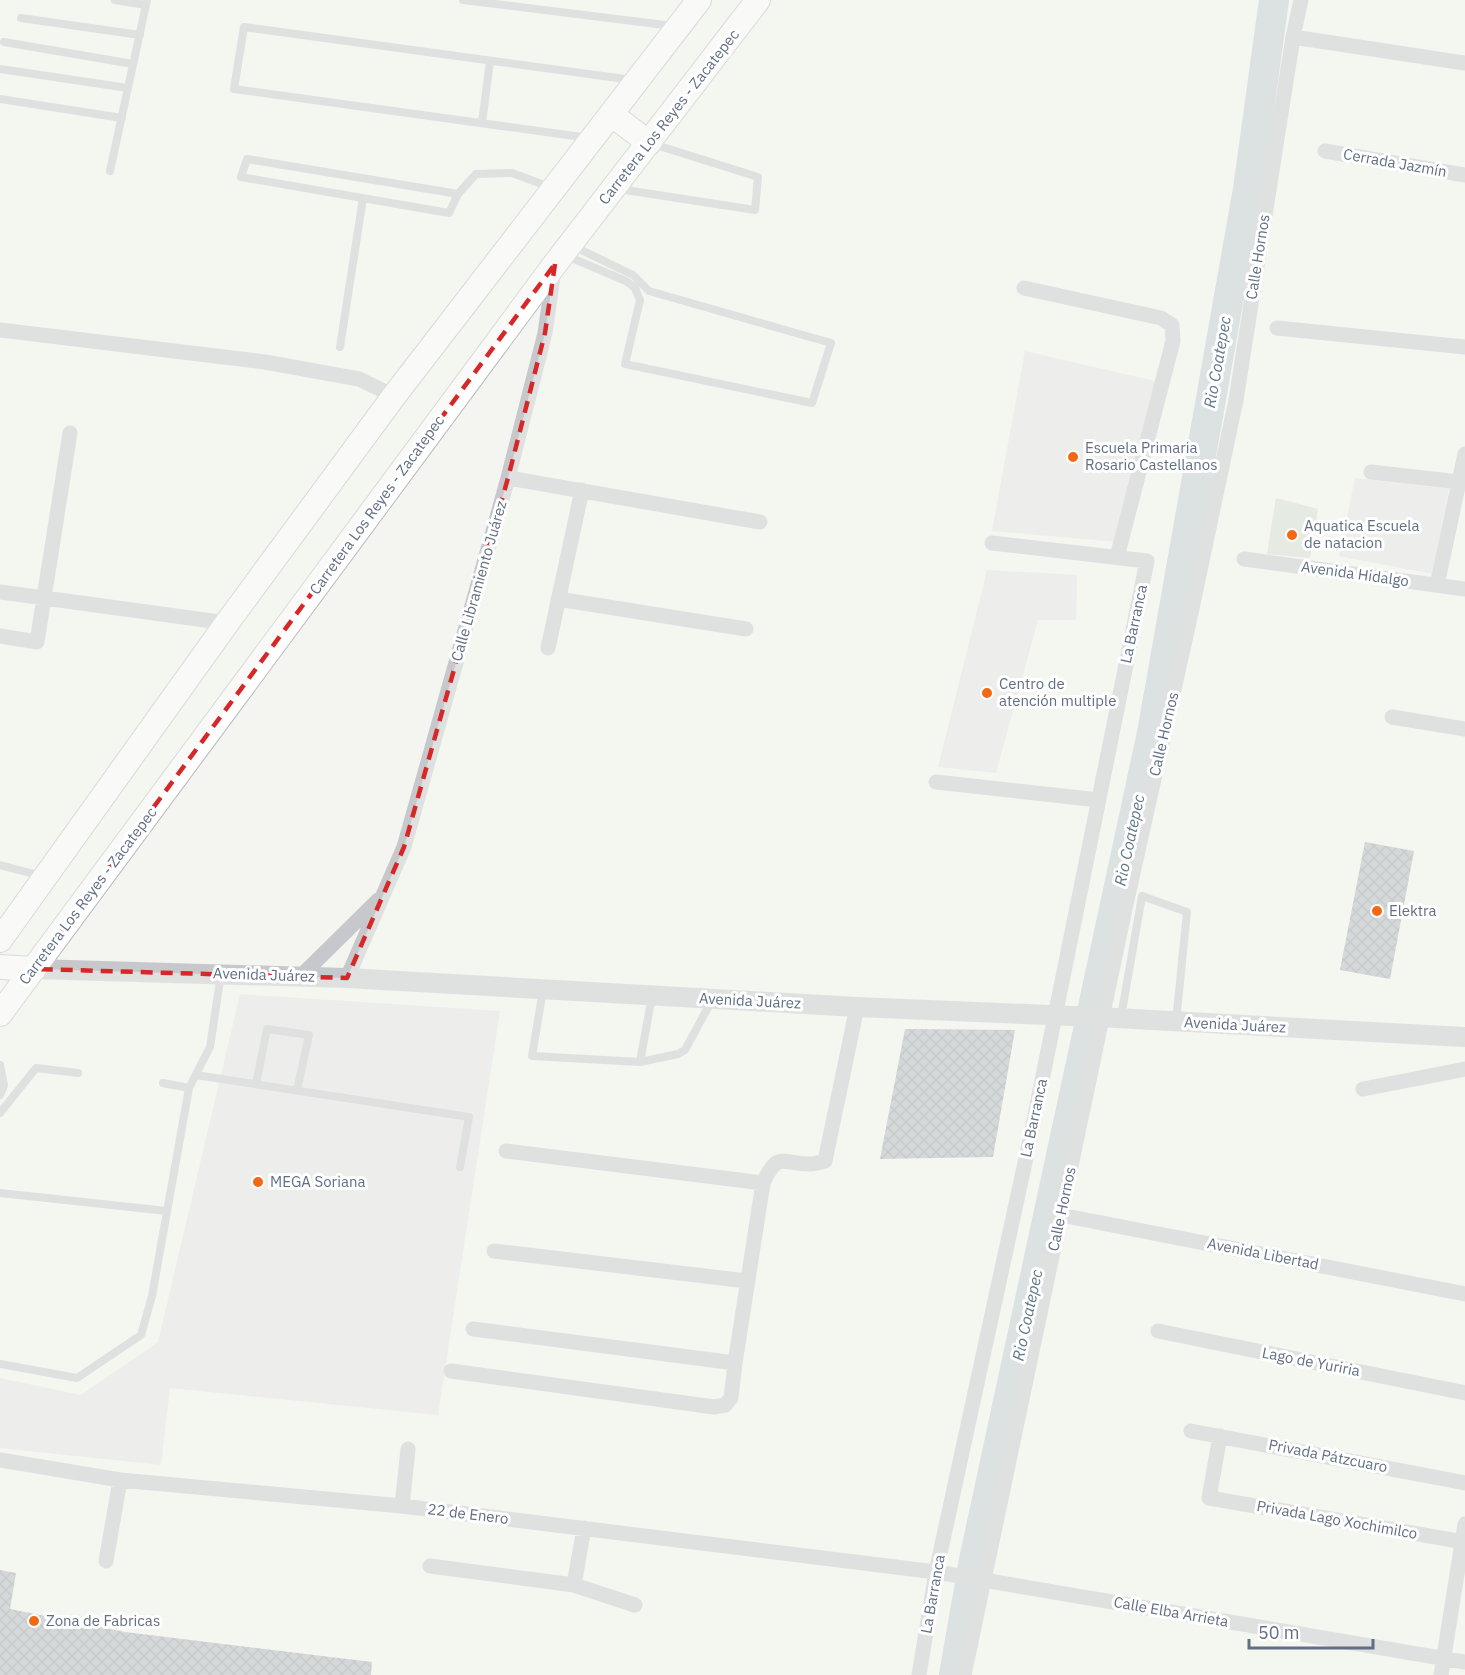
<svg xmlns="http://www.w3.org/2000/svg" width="1465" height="1675" viewBox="0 0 1465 1675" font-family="'IBM Plex Sans',sans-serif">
<defs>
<pattern id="building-cross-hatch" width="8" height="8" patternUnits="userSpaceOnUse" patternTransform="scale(1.5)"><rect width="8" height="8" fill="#aeb4bb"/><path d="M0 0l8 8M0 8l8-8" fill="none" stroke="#91979e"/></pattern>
</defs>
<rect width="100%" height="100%" fill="#f4f5f0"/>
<path fill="#e4e5e4" d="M1025 351 1159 382 1118 542 992 531Z
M1355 478 1449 489 1432 574 1339 556Z
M987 570 1077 575 1076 620H1038L996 773 938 767Z
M240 994 500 1011 438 1415 170 1388 161 1465 0 1448V1378L81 1395 158 1342Z"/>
<path fill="#d3dcd1" d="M1276 498 1318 509 1310 558 1267 554Z"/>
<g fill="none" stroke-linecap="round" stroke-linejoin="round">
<path stroke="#bfc8cf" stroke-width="30" d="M954 1675 974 1560 1152 733 1248 189 1274 0"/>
</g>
<path fill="url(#building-cross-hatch)" d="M1365 842 1414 851 1390 979 1340 970Z
M905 1029 1015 1030 993 1157 880 1159Z
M0 1570 16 1573 10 1609 125 1632 372 1662 371 1675H0Z"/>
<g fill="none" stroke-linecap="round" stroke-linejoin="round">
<g stroke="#b6b9be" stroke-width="26">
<path id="primary" d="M611 114 649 143
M0 940 227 623 394 396 699 0
M0 967 34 969
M0 1014 555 264 758 0"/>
</g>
<path stroke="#c6c8cc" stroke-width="8" d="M115 0 146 5
M463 0 673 26
M21 18 140 35
M4 42 133 64
M0 69 128 88
M0 99 122 118
M482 123 490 61
M589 138 234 89 244 27 632 80
M247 159 458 194 449 213 241 177Z
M110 171 147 0
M619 189 755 210 758 177 653 144
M458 194 476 174 512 173 550 187
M567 256 626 281 635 288 640 300 625 364 812 403 831 343 649 291 633 275 573 246
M340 347 363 198
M0 865 42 876
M543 990 532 1056 640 1062 652 996
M1121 1017 1142 896 1187 912 1176 1022
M640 1062 678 1054 685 1050 712 1000
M0 1065 4 1085 0 1095
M196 1075 469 1117 460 1167
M163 1083 189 1088
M256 1084 267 1029 309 1035 297 1090
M0 1113 36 1068 78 1073
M0 1193 167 1211
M0 1364 77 1378 141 1335 152 1296 189 1088 210 1047 221 974"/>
<path stroke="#c6c8cc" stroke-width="15" d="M1293 37 1465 63
M1325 151 1465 175
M1024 288 1161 318 1172 325 1173 341 1117 557
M1277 328 1465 347
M0 330 265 362 359 379 394 396
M1371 472 1459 482
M508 478 760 522
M1244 559 1465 589
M1437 585 1465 454
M0 592 227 623
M558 599 746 629
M0 636 37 642 70 433
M548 648 582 490
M1392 717 1465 729
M936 782 1099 800
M301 976 378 900
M347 978 404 847 508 478 545 333 554 270
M1363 1089 1465 1069
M506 1151 763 1183
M1061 1215 1465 1294
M494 1251 747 1281
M473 1329 735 1363
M1158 1331 1465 1393
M451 1371 714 1407 725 1405 731 1398 735 1363 763 1183C779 1149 782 1165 811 1164 815 1164 821 1162 825 1161L857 1007
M1191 1431 1465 1483
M1220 1436 1209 1498 1465 1542
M0 1460 120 1480 402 1506 936 1572 1465 1662
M402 1506 408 1449
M106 1561 120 1480
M430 1566 574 1585 584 1528
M574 1585 635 1605
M919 1675 936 1572 1031 1135 1147 561 992 543
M964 1675 1125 909 1191 613 1236 400 1293 37 1301 0
M1441 1675 1465 1524"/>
<path stroke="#c6c8cc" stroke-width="20" d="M34 969 347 978 857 1007 1097 1017 1465 1037"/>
<use href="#primary" stroke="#fff" stroke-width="24"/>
</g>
<path d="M0 0H1465V1675H0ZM555 264 545 333 508 478 404 847 347 978 34 969Z" fill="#f4f5f0" fill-opacity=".55" fill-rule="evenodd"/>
<path fill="none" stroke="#d62828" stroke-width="4.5" stroke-dasharray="12 8" stroke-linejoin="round" d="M555 264 545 333 508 478 404 847 347 978 34 969Z"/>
<g fill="#f16914" stroke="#fff" stroke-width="2">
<circle cx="1073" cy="457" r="6"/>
<circle cx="1292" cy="535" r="6"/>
<circle cx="987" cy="693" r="6"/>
<circle cx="1377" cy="911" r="6"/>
<circle cx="258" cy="1182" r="6"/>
<circle cx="34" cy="1621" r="6"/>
</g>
<g text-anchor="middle" stroke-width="6" stroke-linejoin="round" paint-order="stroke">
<g font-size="15" fill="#616f84" stroke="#fff">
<text transform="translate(669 117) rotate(-52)" y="5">Carretera Los Reyes - Zacatepec</text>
<text transform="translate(1395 163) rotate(10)" y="5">Cerrada Jazmín</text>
<text transform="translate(1258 257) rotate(-81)" y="5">Calle Hornos</text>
<text transform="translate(377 505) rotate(-54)" y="5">Carretera Los Reyes - Zacatepec</text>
<text transform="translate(1355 574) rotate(8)" y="5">Avenida Hidalgo</text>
<text transform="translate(479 581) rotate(-74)" y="5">Calle Libramiento Juárez</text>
<text transform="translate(1134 624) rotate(-78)" y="5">La Barranca</text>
<text transform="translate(1164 734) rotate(-77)" y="5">Calle Hornos</text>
<text transform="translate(88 896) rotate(-53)" y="5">Carretera Los Reyes - Zacatepec</text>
<text transform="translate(264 975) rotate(2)" y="5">Avenida Juárez</text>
<text transform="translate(750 1001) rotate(3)" y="5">Avenida Juárez</text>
<text transform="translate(1235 1025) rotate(3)" y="5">Avenida Juárez</text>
<text transform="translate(1034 1118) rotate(-78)" y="5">La Barranca</text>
<text transform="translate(1062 1209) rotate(-78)" y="5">Calle Hornos</text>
<text transform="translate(1263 1254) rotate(11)" y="5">Avenida Libertad</text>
<text transform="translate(1311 1362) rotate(11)" y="5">Lago de Yuriria</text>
<text transform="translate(1328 1456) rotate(11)" y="5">Privada Pátzcuaro</text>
<text transform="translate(468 1514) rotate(7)" y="5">22 de Enero</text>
<text transform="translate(1337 1520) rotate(10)" y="5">Privada Lago Xochimilco</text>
<text transform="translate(933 1594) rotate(-80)" y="5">La Barranca</text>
<text transform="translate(1171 1612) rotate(10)" y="5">Calle Elba Arrieta</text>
</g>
<g font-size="15" fill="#616f84" stroke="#fff" text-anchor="start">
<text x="1085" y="453">Escuela Primaria<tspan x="1085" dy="17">Rosario Castellanos</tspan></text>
<text x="1304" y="531">Aquatica Escuela<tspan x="1304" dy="17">de natacion</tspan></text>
<text x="999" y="689">Centro de<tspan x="999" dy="17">atención multiple</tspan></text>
<text x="1389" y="916">Elektra</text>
<text x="270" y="1187">MEGA Soriana</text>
<text x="46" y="1626">Zona de Fabricas</text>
</g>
<g font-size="16" font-style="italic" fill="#617888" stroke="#fff">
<text transform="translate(1217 362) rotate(-80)" y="6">Rio Coatepec</text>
<text transform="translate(1129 840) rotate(-78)" y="6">Rio Coatepec</text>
<text transform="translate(1027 1315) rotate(-78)" y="6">Rio Coatepec</text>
</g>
</g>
<path d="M1249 1639v9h124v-9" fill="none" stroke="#616f84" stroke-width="3"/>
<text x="1258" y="1639" font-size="18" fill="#616f84" stroke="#ffffff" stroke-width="4.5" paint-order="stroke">50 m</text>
</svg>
